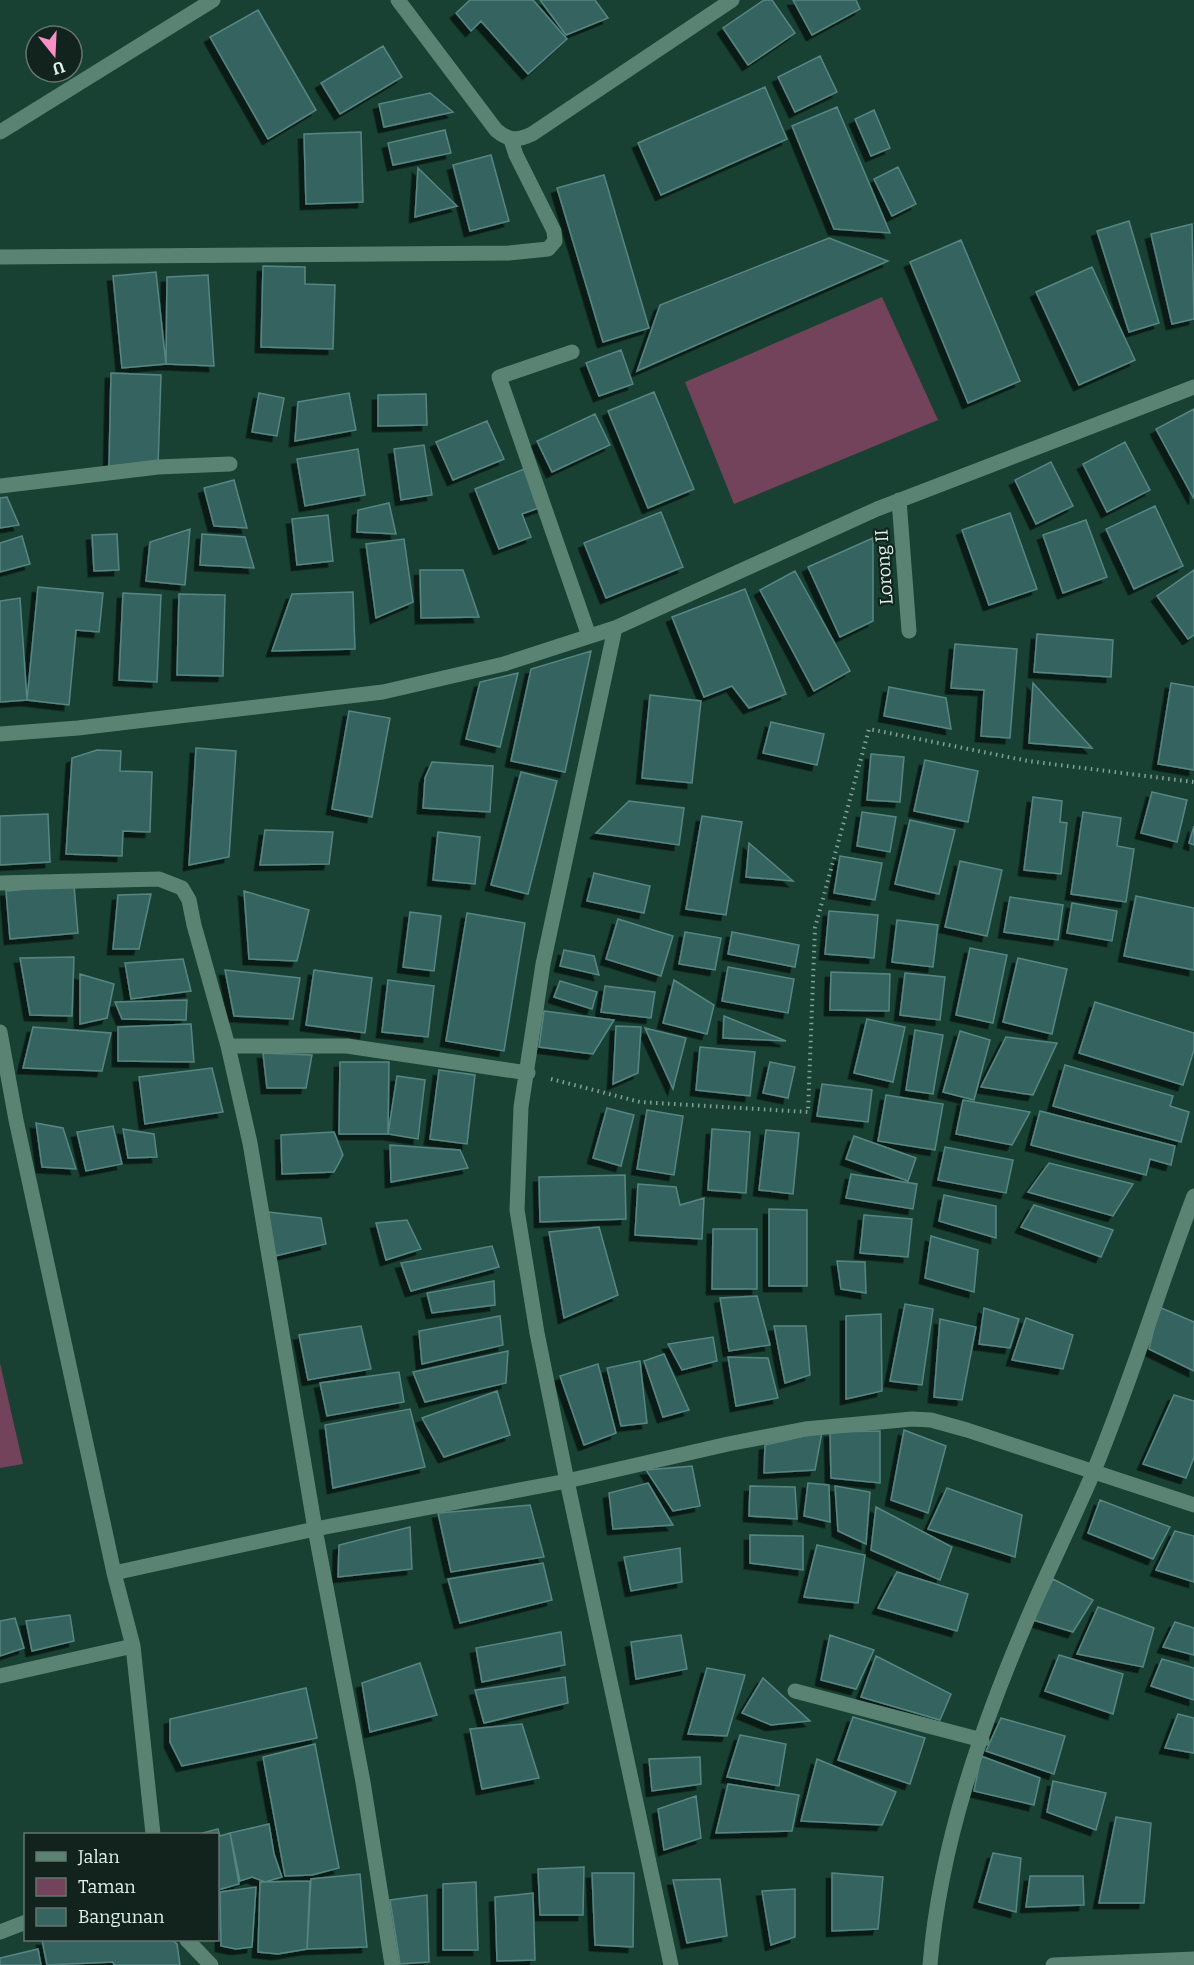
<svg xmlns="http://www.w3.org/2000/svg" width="1194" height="1965" viewBox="0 0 1194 1965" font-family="Bitter,serif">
<defs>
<filter id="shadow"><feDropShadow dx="-5.5" dy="5.5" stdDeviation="0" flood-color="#0009"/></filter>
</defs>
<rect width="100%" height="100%" fill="#184033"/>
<path fill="#73435b" d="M882 297 938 420 734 504 685 382Z
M0 1363 23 1464 0 1468Z"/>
<path fill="#366460" stroke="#578682" stroke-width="1.5" filter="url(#shadow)" d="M470 0H533L567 39 528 74 481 21 471 31 456 13Z
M540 0H595L608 18 566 35Z
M764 0H772L795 33 748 65 723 28Z
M793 0H856L860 9 812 35Z
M258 10 316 110 268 139 210 37Z
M383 46 402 77 340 114 321 83Z
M820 56 837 92 795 112 778 77Z
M765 87 787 139 661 195 638 143Z
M430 93 453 112 384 127 379 104Z
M837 107 890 233 834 229 792 126Z
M874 110 890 148 871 156 855 119Z
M445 130 451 153 393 165 388 143Z
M361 132 363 202 306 204 304 134Z
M491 155 509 221 470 231 453 165Z
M898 167 916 204 892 216 874 179Z
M418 168 457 206 415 217Z
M604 175 649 328 603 342 557 188Z
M1129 221 1159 323 1129 332 1097 231Z
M1192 224 1194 319 1172 324 1151 234Z
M829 238 888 261 637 371 660 305Z
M961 240 1020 381 968 403 910 262Z
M263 266 305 267V284L335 285 333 349 261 347Z
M1092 267 1135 360 1079 385 1036 292Z
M156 272 166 364 122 368 113 276Z
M208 275 214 366 166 364 167 277Z
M621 350 633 384 599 396 586 363Z
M111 373 161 375 158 467 109 466Z
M654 392 694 489 648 508 608 411Z
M259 393 284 398 277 436 252 432Z
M349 393 356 430 295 441 298 402Z
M426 394 427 425 378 426V395Z
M1194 409V499L1156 429Z
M595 414 610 445 552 472 537 441Z
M487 421 504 459 453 480 436 442Z
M1125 442 1150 490 1107 512 1083 464Z
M424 445 432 495 401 500 394 449Z
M358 449 365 495 305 506 297 459Z
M1051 462 1073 506 1036 524 1015 480Z
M529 467 544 506 522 514 531 537 499 549 475 489Z
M234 480 247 528 214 526 204 488Z
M7 497 19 525 0 528V498Z
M389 503 396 534 357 532 358 510Z
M1155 506 1183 566 1134 589 1106 529Z
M661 512 683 567 606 598 584 543Z
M1010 513 1037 589 989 605 962 530Z
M328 515 333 561 297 565 292 519Z
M1086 520 1107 577 1063 593 1043 535Z
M190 529 185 585 146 581 150 542Z
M117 534 119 570 94 571 92 535Z
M202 534 245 537 254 568 200 565Z
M22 536 30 564 0 572V543Z
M873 538V621L840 637 808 567Z
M404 539 413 602 376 618 366 544Z
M420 570H463L479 617 421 618Z
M1194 570V635L1188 639 1157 596Z
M795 571 850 671 814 691 760 590Z
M38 587 103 593 99 632 76 630 69 705 27 700Z
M745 589 786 694 749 708 732 686 704 697 672 617Z
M353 592 355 649 272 651 292 594Z
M123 593 161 595 157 682 119 680Z
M179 594 225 595 223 676 177 675Z
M20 598 27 700 0 702V601Z
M1037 634 1113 640 1111 677 1034 672Z
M955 644 1017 649 1010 738 981 736 984 690 951 688Z
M591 651 565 772 511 761 531 669Z
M518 673 500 747 466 739 480 682Z
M1033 683 1092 748 1029 743Z
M1171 683 1194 687V770L1158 764Z
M889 687 946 698 951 729 884 716Z
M650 695 701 701 692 783 642 778Z
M349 711 390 718 372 817 332 809Z
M771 722 824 734 817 765 763 753Z
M196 748 236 751 229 857 189 865Z
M97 750 121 751 120 771 152 772 150 832 123 831 122 856 66 854 72 758Z
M871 754 904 757 900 802 867 800Z
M925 760 978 771 968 822 914 811Z
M432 762 493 766 490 812 423 808 425 778Z
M521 772 557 781 528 894 491 885Z
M1152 792 1187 800 1177 842 1141 833Z
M1033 797 1062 801 1060 822 1067 823 1061 874 1024 870Z
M629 801 684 808 679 845 596 833Z
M862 812 896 817 890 852 857 846Z
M1083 812 1121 818 1117 846 1134 849 1126 902 1071 894Z
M48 814 50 862 0 865V816Z
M702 816 742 822 726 915 686 909Z
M910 820 955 830 939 894 895 884Z
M1194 826V845L1189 843Z
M265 830 333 832 329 864 260 865Z
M438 832 480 837 475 884 433 880Z
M749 843 793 881 746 877Z
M840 856 882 863 875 900 834 893Z
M960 861 1002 870 987 936 945 927Z
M594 873 650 886 644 913 587 901Z
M74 885 78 933 10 939 6 891Z
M244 891 309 910 297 961 249 959Z
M151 894 139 949H113L118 895Z
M1136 896 1194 908V970L1124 956Z
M1010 897 1063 905 1058 940 1004 932Z
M1072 903 1117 911 1112 941 1067 933Z
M829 911 878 915 874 958 825 954Z
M410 912 441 916 434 971 403 967Z
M467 913 525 923 504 1051 446 1041Z
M618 919 673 936 661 976 606 959Z
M897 920 938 925 933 967 892 962Z
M685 932 721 938 715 970 679 964Z
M732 932 799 945 795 967 728 954Z
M970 948 1007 955 993 1023 956 1015Z
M564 950 594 956 599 975 560 966Z
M74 957 72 1016 30 1015 20 958Z
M1018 958 1067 969 1052 1034 1003 1022Z
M183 959 191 991 131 999 125 963Z
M728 967 794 979 788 1013 722 1001Z
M225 970 300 978 293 1019 234 1016Z
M314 970 372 978 365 1033 306 1025Z
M831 972 890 974 889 1011 830 1010Z
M905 973 945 977 940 1020 900 1015Z
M80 974 114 984 107 1018 80 1024Z
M388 980 434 986 428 1037 382 1032Z
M674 980 714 1005 707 1034 663 1023Z
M560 981 597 992 592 1009 554 997Z
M605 986 655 992 651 1018 601 1012Z
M187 1000 186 1020 122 1019 115 1002Z
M1095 1002 1194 1033V1050L1183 1085 1079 1053Z
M544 1011 614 1020 593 1054 539 1047Z
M724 1016 786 1041 723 1038Z
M867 1019 905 1027 893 1082 854 1073Z
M191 1024 194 1062 118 1061V1027Z
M616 1026 641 1027 638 1073 613 1084Z
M33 1027 111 1033 102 1071 23 1068Z
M645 1028 686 1038 673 1089Z
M915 1030 943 1035 933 1094 906 1090Z
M960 1031 990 1040 974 1100 943 1092Z
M1006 1037 1057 1043 1033 1095 981 1087Z
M700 1047 755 1052 750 1096 696 1090Z
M263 1053 312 1055 306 1088H267Z
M340 1062H389L388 1134H339Z
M770 1062 795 1067 788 1098 763 1093Z
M1065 1065 1173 1096 1170 1106 1189 1112 1181 1142 1053 1106Z
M212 1068 223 1112 145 1124 139 1077Z
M439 1070 475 1075 467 1144 430 1139Z
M397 1076 425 1080 418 1139 388 1134Z
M822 1084 872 1090 868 1122 817 1116Z
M886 1095 943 1104 935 1150 878 1141Z
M963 1100 1030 1112 1012 1145 956 1134Z
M607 1108 634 1115 621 1166 593 1158Z
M647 1110 683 1116 674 1175 637 1169Z
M1040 1111 1175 1146 1171 1165 1150 1159 1146 1175 1031 1145Z
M36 1123 63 1128 76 1169 42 1167Z
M113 1126 122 1164 86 1171 77 1132Z
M123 1129 154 1134 157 1157 128 1158Z
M712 1129 750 1132 746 1193 708 1190Z
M766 1130 799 1133 793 1194 759 1190Z
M334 1132 343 1155 334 1172 282 1174 281 1135Z
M854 1136 916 1158 908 1181 846 1159Z
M390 1145 460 1150 468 1168 391 1182Z
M945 1147 1013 1160 1006 1193 938 1180Z
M1049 1163 1133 1184 1113 1216 1028 1192Z
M851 1174 917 1184 913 1209 846 1198Z
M625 1175 626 1219 540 1222 539 1177Z
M638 1184 676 1187 680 1205 704 1198 702 1239 635 1235Z
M944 1195 996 1206V1238L939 1221Z
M1034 1205 1113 1230 1101 1257 1021 1227Z
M769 1209 807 1210V1286H769Z
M268 1212 321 1218 326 1244 275 1256Z
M864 1215 912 1219 908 1257 860 1253Z
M407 1220 421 1249 386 1260 376 1223Z
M599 1227 618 1295 564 1318 549 1232Z
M713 1229H757V1289H712Z
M931 1236 978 1250 974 1292 925 1278Z
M492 1246 499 1267 411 1291 401 1263Z
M837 1261 865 1262 866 1293 841 1289Z
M494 1281 495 1305 432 1313 427 1293Z
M757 1296 770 1345 729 1351 720 1298Z
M905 1304 933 1309 922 1385 890 1381Z
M1159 1307 1194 1322V1371L1149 1349Z
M984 1308 1019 1319 1010 1348 979 1344Z
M881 1314 882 1391 846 1399V1316Z
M500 1316 503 1345 422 1364 419 1331Z
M1026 1318 1073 1335 1063 1369 1012 1360Z
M940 1319 976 1327 962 1400 934 1397Z
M361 1326 371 1369 308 1380 299 1335Z
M774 1326H806L810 1375 785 1383Z
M713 1337 717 1361 682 1370 668 1344Z
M508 1351 506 1383 425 1402 413 1372Z
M664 1354 689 1410 663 1417 644 1361Z
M728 1357 768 1358 778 1398 736 1406Z
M640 1361 647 1423 621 1426 607 1368Z
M598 1364 616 1433 584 1445 560 1376Z
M399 1372 404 1402 327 1416 320 1383Z
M497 1391 510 1435 444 1457 422 1418Z
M1174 1395 1194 1401V1457L1186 1478 1143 1464Z
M410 1409 425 1467 333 1488 325 1425Z
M904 1430 946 1446 928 1513 891 1500Z
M880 1431V1483L831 1478 830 1432Z
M822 1432 815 1470 764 1473 765 1445Z
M692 1466 700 1506 673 1511 646 1470Z
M648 1483 673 1525 613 1529 609 1493Z
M808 1483 829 1485 830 1522 804 1516Z
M750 1486 795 1487 797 1519 749 1516Z
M835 1486 870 1492 866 1544 838 1531Z
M947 1488 1022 1515 1015 1557 928 1529Z
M1100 1500 1170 1527 1153 1559 1088 1533Z
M530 1505 544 1557 451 1572 438 1513Z
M876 1507 952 1547 940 1580 871 1550Z
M410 1527 412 1569 338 1577 339 1545Z
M1175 1531 1194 1536V1582L1156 1570Z
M750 1535 803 1536V1570L750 1563Z
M817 1545 865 1555 858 1603 804 1597Z
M680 1548 682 1582 631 1591 624 1557Z
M543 1563 552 1600 460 1623 448 1579Z
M897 1572 968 1594 957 1631 878 1608Z
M1053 1579 1093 1600 1073 1632 1033 1620Z
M1098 1607 1154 1628 1143 1667 1077 1654Z
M70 1615 74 1641 32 1651 26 1621Z
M15 1618 24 1648 0 1656V1621Z
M1175 1622 1194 1628V1655L1163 1647Z
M561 1632 565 1665 482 1682 476 1648Z
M681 1635 687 1669 636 1679 631 1642Z
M830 1635 874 1650 856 1689 821 1680Z
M1059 1655 1123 1674 1113 1714 1045 1691Z
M876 1656 951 1694 940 1720 861 1697Z
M1162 1659 1194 1668V1700L1151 1686Z
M420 1663 437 1715 370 1732 362 1683Z
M707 1668 745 1675 727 1736 688 1734Z
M565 1677 568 1703 484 1723 475 1690Z
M763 1678 810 1721 771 1725 742 1713Z
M306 1688 317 1738 182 1766 170 1742V1719Z
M1178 1714 1194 1718V1753L1165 1748Z
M853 1717 925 1738 910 1784 838 1760Z
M1001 1718 1065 1736 1054 1774 986 1751Z
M522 1724 539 1778 482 1789 470 1729Z
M740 1735 786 1744 779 1786 727 1777Z
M315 1744 339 1868 312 1875 285 1876 263 1757Z
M981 1756 1040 1778 1034 1805 974 1791Z
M700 1757 701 1784 652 1791 649 1759Z
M817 1759 896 1792 882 1825 801 1821Z
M1053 1781 1106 1793 1096 1830 1047 1812Z
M728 1784 799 1795 792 1831 716 1833Z
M696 1796 701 1838 664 1850 658 1809Z
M1116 1817 1151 1823 1144 1903H1099Z
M269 1824 274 1854 282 1877 265 1882 252 1877 240 1881 230 1833Z
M218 1829 220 1836 230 1833 239 1884 218 1890V1834H199Z
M993 1853 1021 1858 1016 1912 979 1902Z
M584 1867 583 1915H540L538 1869Z
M592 1873H634L633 1947 595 1945Z
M832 1873 883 1877 878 1929 832 1931Z
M360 1874 367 1947 307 1949 311 1879Z
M1030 1876H1083L1084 1905 1026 1907Z
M720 1879 727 1936 687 1943 673 1880Z
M310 1881 307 1949 278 1954 258 1952 260 1882Z
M476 1882 478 1950H443V1884Z
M256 1887 252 1947 236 1949 221 1946 220 1892Z
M795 1889V1937L771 1945 762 1891Z
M533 1893 535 1960 497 1961 495 1897Z
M427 1895 429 1962 400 1964 390 1900Z
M42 1940H172L177 1944 180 1965H114L113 1962 47 1965Z
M38 1949 41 1965H0V1958Z"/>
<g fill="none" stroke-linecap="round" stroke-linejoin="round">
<path stroke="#83a196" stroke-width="4" stroke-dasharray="1.5 4.5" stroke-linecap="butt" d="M551 1079 640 1102 808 1112 815 928 869 729 1028 761 1194 782"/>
<path stroke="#5a8373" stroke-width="15" d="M572 352 499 377 589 636"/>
<path stroke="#5a8373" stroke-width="15" d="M398 0 496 130C509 141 517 141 532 134L732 0
M0 132 213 0
M0 257 509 253 548 249 555 241 554 231 516 155 511 140
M0 486 158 467 230 464
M899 500 909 631
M615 628 543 964 521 1107 517 1210 537 1333 567 1481 671 1965
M0 734 78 728 383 692 504 664 615 628 877 509 1194 387
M0 883 159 879 182 888 189 900 194 925 228 1046 250 1143 315 1529 363 1782 392 1965
M0 1032 16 1120 114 1573 133 1646 153 1834
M228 1046H347L528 1073
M114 1573 315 1529 567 1481 728 1444 805 1429 912 1419 931 1420 967 1430 1194 1505
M0 1676 133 1646
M795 1691 982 1740
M0 1932 26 1922
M187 1940 211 1965
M930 1965C940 1844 982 1724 1030 1613 1050 1566 1073 1520 1093 1473 1131 1382 1159 1288 1194 1196
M1053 1965 1194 1959"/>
</g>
<g text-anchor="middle" stroke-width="4.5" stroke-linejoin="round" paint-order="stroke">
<g font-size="18" fill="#def3ea" stroke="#12231d">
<text transform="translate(884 567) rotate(-94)" y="6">Lorong II</text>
</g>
</g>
<rect x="24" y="1833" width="195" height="108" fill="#12231d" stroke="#64766f" stroke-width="1.5"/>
<rect x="36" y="1852" width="30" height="9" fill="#5a8373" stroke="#64766f" stroke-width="1.5"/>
<text x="78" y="1863" font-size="18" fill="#def3ea">Jalan</text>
<rect x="36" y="1878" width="30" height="18" fill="#73435b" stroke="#64766f" stroke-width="1.5"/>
<text x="78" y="1893" font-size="18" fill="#def3ea">Taman</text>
<rect x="36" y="1908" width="30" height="18" fill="#366460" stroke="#64766f" stroke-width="1.5"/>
<text x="78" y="1923" font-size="18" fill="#def3ea">Bangunan</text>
<g transform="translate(54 54) rotate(162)"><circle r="28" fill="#12231d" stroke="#64766f" stroke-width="1.5"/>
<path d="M0-4.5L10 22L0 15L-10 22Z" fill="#fa8fc6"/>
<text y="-9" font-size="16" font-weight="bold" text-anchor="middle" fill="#def3ea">U</text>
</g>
</svg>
